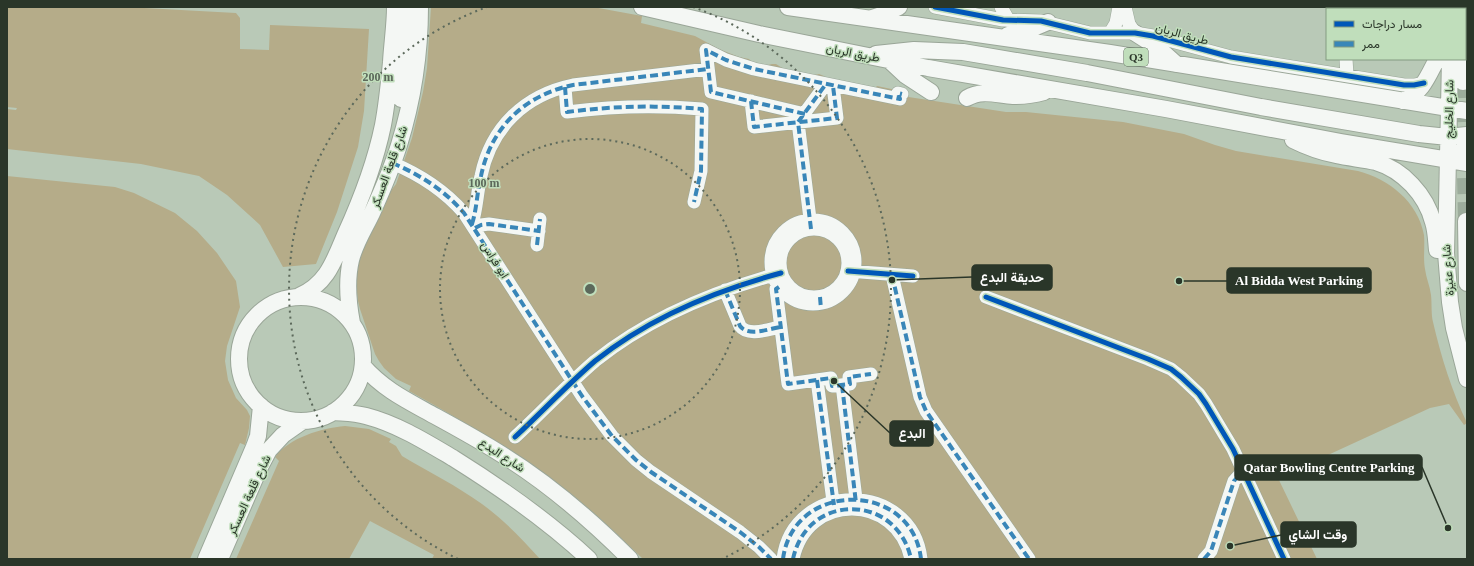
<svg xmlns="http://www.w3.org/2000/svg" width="1474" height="566" viewBox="0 0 1474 566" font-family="'Times New Roman',Vazirmatn,serif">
<rect width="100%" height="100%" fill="#b9c9b7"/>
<path fill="#b5ac89" d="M7 7H126L236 13 240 18V49L269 50 270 25 369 29 364 111 358 147 337 212 316 264 283 267 260 225 227 195 199 176 141 164 7 149V109L16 110 17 108 7 107Z
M431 7H593L642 16 641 23 695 36 719 49 739 57 749 59 754 64 764 66 772 64H776L787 71 811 76 819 74 824 76 826 79 874 89 877 86 901 91 902 96 1006 112H1026L1123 122 1184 134 1215 145 1236 151 1358 171C1389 179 1418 202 1424 235 1425 246 1423 258 1425 269 1426 278 1430 286 1431 295 1432 304 1431 314 1433 322 1441 357 1452 391 1467 423L1464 425 1449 404 1430 408 1278 478 1317 559H643C618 535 593 511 566 490 516 454 463 420 409 391L411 386 396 379 384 368 379 361 375 354 360 309 358 301 356 283 358 259 382 202 396 184 412 138 423 92 427 68Z
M7 176 115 187 134 193 175 213 197 231 217 253 236 281 240 307 227 346 225 361 228 380 236 398 247 410 250 416 249 428 245 445 240 443 190 559H7Z
M345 426 369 429 391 439 389 442 396 446 402 456C429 472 457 486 482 504 504 520 522 539 540 559H432L434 555 370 521 349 559H236L279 461 275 457C289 438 321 428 345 426Z"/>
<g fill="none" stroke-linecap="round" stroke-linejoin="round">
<path stroke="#9cac9b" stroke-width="16" stroke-dasharray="16 8" stroke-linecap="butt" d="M1463 82 1466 221"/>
<g stroke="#9aa698" stroke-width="14">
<path id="minor" d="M935 7 1003 20 1041 21 1090 33H1135L1153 36 1231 57 1404 85H1414L1424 83
M1001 7 1009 21
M1125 7 1129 24 1135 33
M1345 7 1346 9
M1110 33 1116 23 1119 7
M1346 59 1347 75
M565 87 567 112C613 106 657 105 702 109L701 171 694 202
M751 101 754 127 837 118 833 86
M805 114 711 92 706 50 726 60 754 69 900 99 898 93 902 94
M392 163C421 175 444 190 464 213L582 396 612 436 636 460 651 472 740 532 759 547 771 559
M771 262a42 42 0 1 1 84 0a42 42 0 1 1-84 0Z
M472 224C477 208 477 192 481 176 491 127 525 95 573 85L708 69
M811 227 798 122 826 84
M475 228 481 225 489 224 539 231
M780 263a34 34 0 1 1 68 0a34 34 0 1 1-68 0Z
M537 245 540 219
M848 271 913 276
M892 275 920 397 926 411 1029 559
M779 287 776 289 788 384 831 378 832 386 850 384 849 377 871 374
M725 290 740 326C748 337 769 329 780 327
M986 297 1148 359 1171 369 1181 377 1199 394 1206 404 1233 449 1284 559
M817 380 834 509
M842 385 857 507
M515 437C542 412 567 385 595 361 650 317 714 291 781 273
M783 559C793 480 912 480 921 559
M793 559C807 492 897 493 911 559
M1204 559 1211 551 1234 481 1243 471"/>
</g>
<g stroke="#9aa698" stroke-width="18">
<path id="major" d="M642 7 759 34 928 68 1166 109 1341 142 1467 163
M788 7 1110 53 1467 111
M1451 9V7
M1464 9V7
M872 18 884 14 899 7
M1135 33 1157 47 1176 64
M1008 35 1029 30 1048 22
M876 54 914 50 963 52 1087 73 1261 107 1419 134 1448 137 1467 135
M1450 59 1446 253 1450 302 1454 328 1467 379
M890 61 905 75 931 92
M1463 82V59
M967 98C982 89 997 95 1013 96 1024 96 1034 95 1044 92
M401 99 409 13
M1403 101C1422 93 1428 76 1437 59
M1293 140C1307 147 1321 152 1336 155 1349 158 1363 159 1376 162 1403 170 1426 195 1433 222 1436 231 1436 241 1437 250
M1447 159 1467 148
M1466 221 1467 283
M299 296C327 284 334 261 345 235 361 200 375 164 383 125 387 104 389 83 391 62 392 44 395 25 395 7
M239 359a62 62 0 1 1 124 0a62 62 0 1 1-124 0Z
M352 323C348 302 346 281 351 260 355 243 365 228 372 213 382 191 392 168 399 145 413 100 420 54 420 7
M363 366C384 390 408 401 435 416 457 428 479 440 501 454 548 483 591 520 630 559
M333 412C344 413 355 413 366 416 397 424 426 442 453 458 501 488 547 520 589 559
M206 559 254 447 258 436 261 406
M220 559 260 467 269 450 283 435 303 421"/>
</g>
<use href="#minor" stroke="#f4f7f4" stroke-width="13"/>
<use href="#major" stroke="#f4f7f4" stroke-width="16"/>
<path stroke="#3986b8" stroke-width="4" stroke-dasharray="8 4" stroke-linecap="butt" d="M565 87 567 112C613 106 657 105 702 109L701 171 694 202
M751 101 754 127 837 118 833 86
M805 114 711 92 706 50 726 60 754 69 900 99 898 93 902 94
M392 163C421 175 444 190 464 213L582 396 612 436 636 460 651 472 740 532 759 547 771 559
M472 224C477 208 477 192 481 176 491 127 525 95 573 85L708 69
M475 228 481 225 489 224 539 231
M811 229 798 122 826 84
M537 245 540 219
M892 275 920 397 926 411 1029 559
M779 287 776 289 788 384 831 378 832 386 850 384 849 377 871 374
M725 290 740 326C748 337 769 329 780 327
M820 297 821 309
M817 380 834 505
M842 385 856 503
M783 559C793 480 912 480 921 559
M793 559C807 492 897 493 911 559
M1204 559 1211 551 1234 481 1243 471"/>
<g stroke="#c0debb" stroke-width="8">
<path id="cycleway" d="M935 7 1003 20 1041 21 1090 33H1135L1153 36 1231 57 1404 85H1414L1424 83
M848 271 913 276
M986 297 1148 359 1171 369 1181 377 1199 394 1206 404 1233 449 1284 559
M515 437C542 412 567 385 595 361 650 317 714 291 781 273"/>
</g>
<use href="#cycleway" stroke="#0057b8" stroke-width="5"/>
</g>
<g fill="none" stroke="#5c695b" stroke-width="2" stroke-dasharray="2 4">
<circle cx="590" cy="289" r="150"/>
<path d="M458 559A300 300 0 0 1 487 7M693 7A300 300 0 0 1 722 559"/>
</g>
<g text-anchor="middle" stroke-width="3" stroke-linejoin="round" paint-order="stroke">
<rect fill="#c0debb" stroke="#576855" stroke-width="1" x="1124" y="48" width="24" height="18" rx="3"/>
<g font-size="11" font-weight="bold" fill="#2a3629">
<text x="1136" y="61">Q3</text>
</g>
<g font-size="12" fill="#2a3629" stroke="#c0debb">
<text transform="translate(1182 34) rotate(15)" y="4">طريق الريان</text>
<text transform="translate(853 53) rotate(11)" y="4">طريق الريان</text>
<text transform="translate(1449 109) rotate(-89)" y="4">شارع الخليج</text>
<text transform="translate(389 167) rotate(-70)" y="4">شارع قلعة العسكر</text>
<text transform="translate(495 260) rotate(58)" y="4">ابو فراس</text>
<text transform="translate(1448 270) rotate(-94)" y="4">شارع عنيزة</text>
<text transform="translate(502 455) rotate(33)" y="4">شارع البدع</text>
<text transform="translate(249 495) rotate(-65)" y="4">شارع قلعة العسكر</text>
</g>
</g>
<circle cx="590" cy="289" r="6" fill="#5c695b" stroke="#c0debb" stroke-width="2"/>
<g font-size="12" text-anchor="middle" font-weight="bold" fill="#5c695b" stroke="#c0debb" stroke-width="3" stroke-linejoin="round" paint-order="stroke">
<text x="378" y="81">200 m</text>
<text x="484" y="187">100 m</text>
</g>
<path fill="none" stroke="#2a3629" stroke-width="1.5" d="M892 280L972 277M1179 281L1227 281M834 381L890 433M1448 528L1422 467M1230 546L1281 535"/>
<g fill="#2a3629" stroke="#c0debb" stroke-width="1.5">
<circle cx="892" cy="280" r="4"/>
<circle cx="1179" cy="281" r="4"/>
<circle cx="834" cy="381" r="4"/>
<circle cx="1448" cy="528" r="4"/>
<circle cx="1230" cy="546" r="4"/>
</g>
<g fill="#2a3629" stroke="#2a3629" stroke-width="1.5">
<rect x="972" y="265" width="80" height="25" rx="4"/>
<rect x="1227" y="268" width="144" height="25" rx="4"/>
<rect x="890" y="421" width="43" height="25" rx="4"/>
<rect x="1235" y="455" width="187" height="25" rx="4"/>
<rect x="1281" y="522" width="75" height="25" rx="4"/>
</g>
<g font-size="13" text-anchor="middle" font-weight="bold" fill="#fff">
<text x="1012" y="282">حديقة البدع</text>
<text x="1299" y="285">Al Bidda West Parking</text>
<text x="912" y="438">البدع</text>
<text x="1329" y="472">Qatar Bowling Centre Parking</text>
<text x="1318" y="539">وقت الشاي</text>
</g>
<rect width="1474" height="566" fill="none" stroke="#2a3629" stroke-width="16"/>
<rect x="1326" y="8" width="140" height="52" fill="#c0debb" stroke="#849b81"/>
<rect x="1334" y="21" width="20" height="6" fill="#0057b8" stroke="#849b81"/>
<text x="1362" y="28" font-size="12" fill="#2a3629">مسار دراجات</text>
<rect x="1334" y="41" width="20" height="6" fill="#3986b8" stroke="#849b81"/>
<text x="1362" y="48" font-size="12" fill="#2a3629">ممر</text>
</svg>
